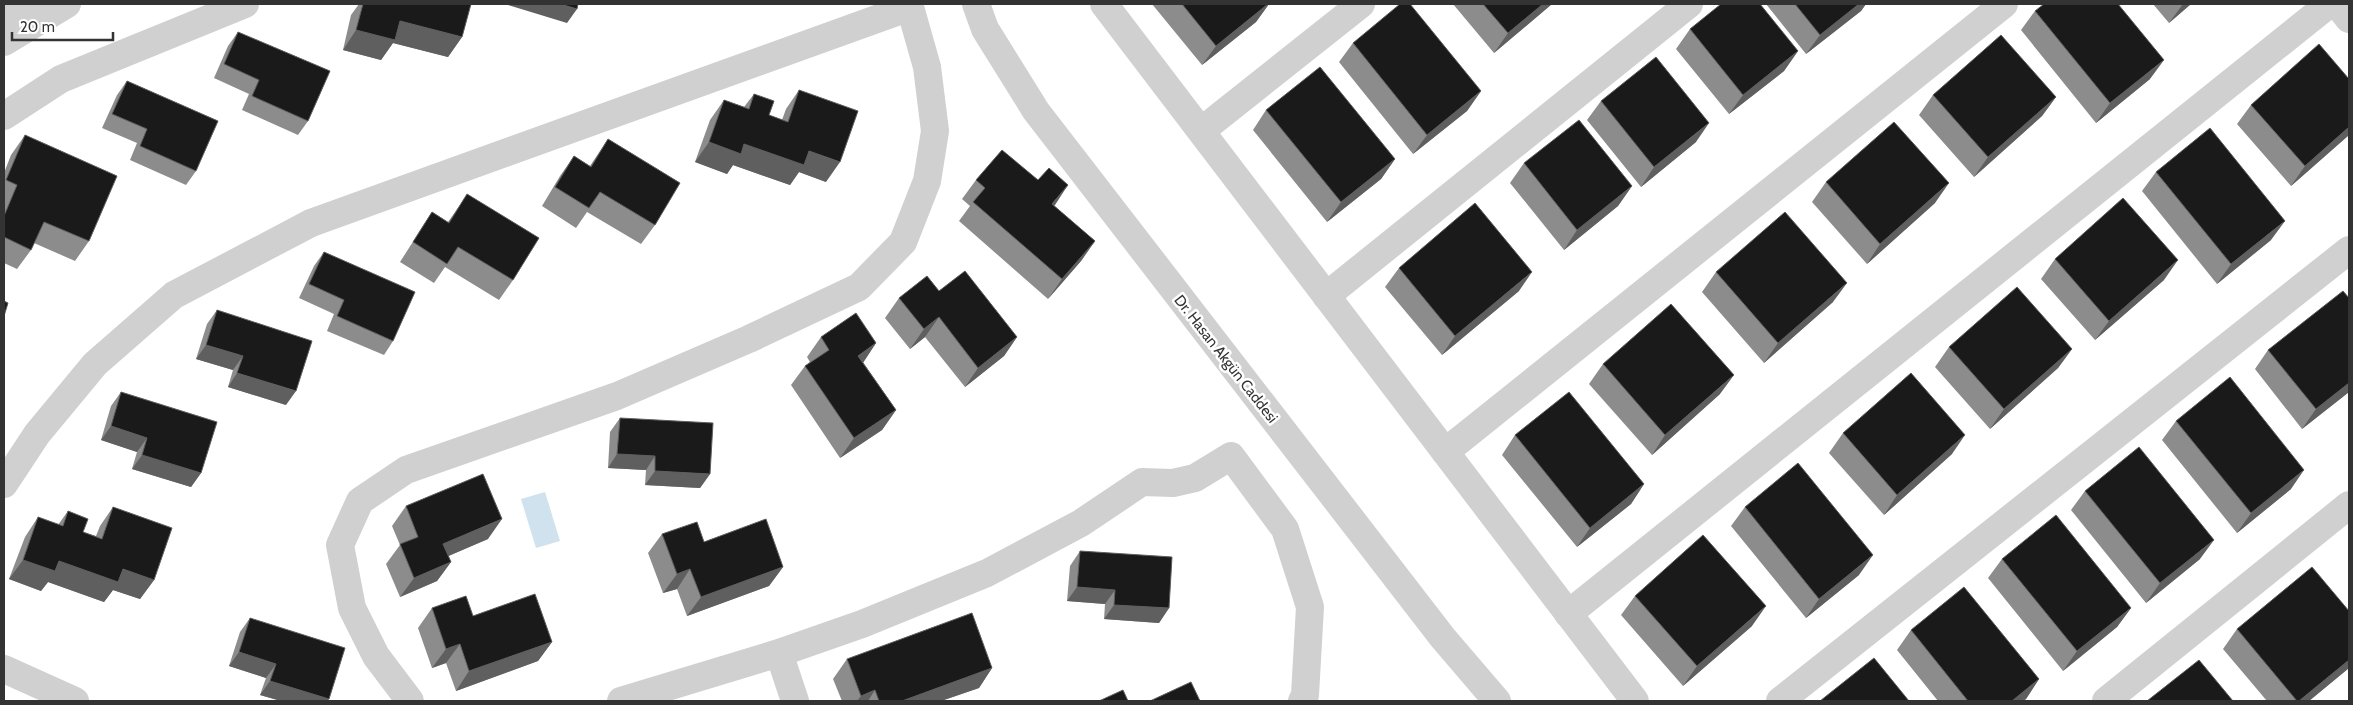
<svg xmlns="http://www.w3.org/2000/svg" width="2353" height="705" viewBox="0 0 2353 705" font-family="Cabin,sans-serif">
<rect width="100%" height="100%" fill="#fff"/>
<path fill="#cfe2ee" d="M545 492 560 541 536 548 521 499Z"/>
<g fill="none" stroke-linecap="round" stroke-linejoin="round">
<path stroke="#d0d0d0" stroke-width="28" d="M1104 4 1635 701
M2337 4 2349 19
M4 16 24 4
M4 42 67 4
M4 116 61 79 245 4
M1201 131 1361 4
M1326 296 1689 4
M1445 452 2004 4
M4 484 37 434 95 364 174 295 311 223 910 7 909 4
M1568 614 2329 4
M779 653 795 701
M4 669 75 701
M410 701 376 656 352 608 340 545 360 501 406 470 617 396 749 339 859 287 903 242 927 181 935 131 927 67 910 7
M621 701 779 653 862 624 987 573 1081 523 1142 482 1173 483 1195 478 1231 456 1285 529 1310 607 1305 695 1302 701
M1780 701 2349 250
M2106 701 2349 505"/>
<path stroke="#d0d0d0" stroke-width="28" d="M976 4 985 29 1036 111 1443 638 1497 701"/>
</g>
<path fill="#8c8c8c" d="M359 4H471L462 37 448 57 393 43 381 60 343 50 351 15Z
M1152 4H1269L1256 22 1202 65Z
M1453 4H1552L1494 53Z
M1766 4H1866L1861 11 1806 54Z
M2153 4H2191L2169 23Z
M2035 11 2150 79 2096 123 2021 30Z
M1690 29 1798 51 1784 71 1729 114 1676 49Z
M238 32 308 121 298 135 242 110 249 94 214 78 228 46Z
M1353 43 1481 91 1467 111 1413 154 1339 62Z
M2349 79V135L2291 186 2237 124 2251 105Z
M127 81 196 171 186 185 130 160 137 143 102 128 117 95Z
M799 90 826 182 799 172 790 185 733 165 727 174 695 162 710 120 724 100 744 107 754 94 769 115 782 120 786 109Z
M1933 95 2056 97 2042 116 1974 177 1919 115Z
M1601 101 1696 142 1641 187 1587 120Z
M1266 110 1395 159 1381 179 1327 222 1253 130Z
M25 135 89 241 75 261 34 243 31 250 17 269 4 263V173L11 155Z
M608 139 655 225 641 244 587 212 576 228 542 206 560 176 574 156 590 166Z
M1524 163 1632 186 1618 206 1564 250 1510 183Z
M2156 172 2271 240 2217 284 2142 191Z
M976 180 1054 206 1095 241 1081 261 1048 299 959 221 970 206 962 199Z
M1826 182 1935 203 1867 264 1812 202Z
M467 195 513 280 499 300 445 267 434 283 400 262 432 212 448 222Z
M324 252 393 341 384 355 327 331 334 314 299 298 314 266Z
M2055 259 2164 280 2095 340 2041 279Z
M1399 268 1519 291 1442 355 1385 287Z
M1716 272 1833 302 1764 363 1702 292Z
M939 291 1017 337 1004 356 965 387 925 337 910 349 885 318 899 298Z
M2349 298V392L2302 429 2255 369 2268 350Z
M217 310 286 405 228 387 233 370 196 359 207 324Z
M821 337 876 343 863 362 896 410 882 430 840 458 791 385 805 366 810 362 807 357Z
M1949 347 2072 349 2058 368 1990 429 1935 367Z
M1603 364 1720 394 1652 455 1589 384Z
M121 392 201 473 191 487 132 469 137 452 101 440 111 406Z
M620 418 710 474 700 488 645 485 646 470 608 468 610 432Z
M2176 421 2291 489 2237 533 2162 440Z
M1843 433 1952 454 1884 515 1829 453Z
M1515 435 1644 484 1631 504 1577 547 1502 455Z
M2085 491 2200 559 2146 603 2071 510Z
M406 506 488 539 448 556 451 562 437 581 400 597 386 564 400 545 392 526Z
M113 507 154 580 140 599 113 590 104 602 48 582 41 591 9 579 25 537 38 517 58 525 68 511 83 532 96 536 100 526Z
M1745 507 1859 575 1806 618 1731 526Z
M662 534 704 542 783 567 769 586 687 616 677 589 663 593 648 553Z
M1080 551 1169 608 1159 623 1104 619 1105 604 1067 601 1070 566Z
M2002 559 2131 608 2117 627 2063 671 1988 578Z
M1635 596 1752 626 1683 686 1621 615Z
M432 608 473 616 552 642 538 661 456 691 446 663 432 668 418 628Z
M2349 611V668L2309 701H2267L2223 649 2237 629Z
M250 618 329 699 327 701H281L260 695 266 678 229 666 240 632Z
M1911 630 2039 679 2026 699 2023 701H1938L1897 650Z
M847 659 992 668 979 688 941 701H842L833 679Z"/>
<path fill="#5f5f5f" d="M509 4H560L577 9 567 23 508 5Z
M1268 4H1269L1256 22 1202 65 1216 46Z
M1543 4H1552L1494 53 1508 33Z
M1859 4H1866L1861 11 1806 54 1820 35Z
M2183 4H2191L2169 23Z
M400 21 462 37 448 57 393 43 381 60 343 50 356 30Z
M1798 51 1784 71 1729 114 1743 95Z
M2164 60 2150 79 2096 123 2110 103Z
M1481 91 1467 111 1413 154 1427 135Z
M2056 97 2042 116 1974 177 1988 157Z
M1709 123 1696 142 1641 187 1654 167Z
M2349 127V135L2291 186 2305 166Z
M709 142 744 144 809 151 840 162 826 182 799 172 790 185 733 165 727 174 695 162Z
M1395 159 1381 179 1327 222 1341 202Z
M1949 183 1935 203 1867 264 1880 244Z
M1068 185 1055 205 1038 223 1052 204Z
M1632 186 1618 206 1564 250 1577 230Z
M2285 221 2271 240 2217 284 2231 264Z
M1095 241 1081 261 1048 299 1062 279Z
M2178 260 2164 280 2095 340 2109 321Z
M1532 272 1519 291 1442 355 1455 336Z
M1847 283 1833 302 1764 363 1778 343Z
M939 317 925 337 910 349 924 329Z
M1017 337 1004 356 965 387 978 368Z
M876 343 863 363 858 356Z
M206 345 243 356 233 370 196 359Z
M2072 349 2058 368 1990 429 2004 409Z
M237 373 296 391 286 405 228 387Z
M1734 375 1720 394 1652 455 1665 435Z
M2349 383V392L2302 429 2316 409Z
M896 410 882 430 840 458 854 438Z
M111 426 147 438 137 452 101 440Z
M1965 435 1952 454 1884 515 1897 495Z
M617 454 655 456 646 470 608 468Z
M142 455 201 473 191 487 132 469Z
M2304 470 2291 489 2237 533 2251 513Z
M655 471 710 474 700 488 645 485Z
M1644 484 1631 504 1577 547 1590 528Z
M502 519 488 539 430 564 443 544Z
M2214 540 2200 559 2146 603 2160 583Z
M1873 555 1859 575 1806 618 1819 599Z
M23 560 59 561 123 569 154 580 140 599 113 590 104 602 48 582 41 591 9 579Z
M451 562 437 581 400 597 414 578Z
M783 567 769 586 687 616 701 597Z
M690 569 677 589 663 593 677 574Z
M1077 587 1115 590 1105 604 1067 601Z
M1114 605 1169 608 1159 623 1104 619Z
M1766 606 1752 626 1683 686 1697 666Z
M2131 608 2117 627 2063 671 2077 651Z
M552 642 538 661 456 691 469 671Z
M460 644 446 663 432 668 446 649Z
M239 652 276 664 266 678 229 666Z
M2349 660V668L2309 701H2299Z
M992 668 979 688 941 701H902Z
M2039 679 2026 699 2023 701H2012Z
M270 681 329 699 327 701H281L260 695Z
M875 690 868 701H857L861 696Z"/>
<path fill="#1a1a1a" stroke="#5f5f5f" d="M363 4H471L462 37 400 21 395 40 356 30Z
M560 4H578L577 9Z
M1182 4H1268L1216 46Z
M1400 4H1410L1481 91 1427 135 1353 43Z
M1483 4H1543L1508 33Z
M1721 4H1760L1798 51 1743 95 1690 29Z
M1795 4H1859L1820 35Z
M2044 4H2118L2164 60 2110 103 2035 11Z
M238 32 330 71 308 121 252 96 259 80 224 64Z
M2001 35 2056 97 1988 157 1933 95Z
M2319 44 2349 79V127L2305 166 2251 105Z
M1656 57 1709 123 1654 167 1601 101Z
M1320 67 1395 159 1341 202 1266 110Z
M127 81 218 121 196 171 140 146 147 129 112 114Z
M799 90 858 111 840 162 809 151 804 165 744 144 741 154 709 142 724 100 749 109 754 94 774 101 769 115 788 122Z
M1579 120 1632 186 1577 230 1524 163Z
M1894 122 1949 183 1880 244 1826 182Z
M2210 128 2285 221 2231 264 2156 172Z
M25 135 117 176 89 241 44 222 31 250 4 237V216L17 185 6 180Z
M608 139 680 183 655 225 600 192 589 208 555 187 574 156 591 167Z
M1002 150 1038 180 1049 168 1068 185 1052 204 1095 241 1062 279 973 202 985 188 976 180Z
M467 194 539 238 513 280 458 247 447 264 413 242 432 212 449 223Z
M2123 198 2178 260 2109 321 2055 259Z
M1475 203 1532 272 1455 336 1399 268Z
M1785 212 1847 283 1778 343 1716 272Z
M324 252 415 292 393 341 337 316 344 300 309 284Z
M965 271 1017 337 978 368 939 317 924 329 899 298 927 276 939 291Z
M2017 287 2072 349 2004 409 1949 347Z
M2343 291 2349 298V383L2316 409 2268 350Z
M4 301 8 303 4 316Z
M1671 304 1734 375 1665 435 1603 364Z
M217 310 312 341 296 391 237 373 243 356 206 345Z
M856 313 876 343 858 356 896 410 854 438 805 366 829 350 821 337Z
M1911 373 1965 435 1897 495 1843 433Z
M2230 377 2304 470 2251 513 2176 421Z
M121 392 217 422 201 473 142 455 147 438 111 426Z
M1569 392 1644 484 1590 528 1515 435Z
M620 418 713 423 710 474 655 471V456L617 454Z
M2139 447 2214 540 2160 583 2085 491Z
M1798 463 1873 555 1819 599 1745 507Z
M483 474 502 519 443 544 451 562 414 578 400 544 418 537 406 506Z
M113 507 172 528 154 580 123 569 118 582 59 561 55 571 23 560 38 517 63 526 68 511 88 519 83 532 102 539Z
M2056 515 2131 608 2077 651 2002 559Z
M766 519 783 567 701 597 690 569 677 574 662 534 697 522 704 542Z
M1703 535 1766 606 1697 666 1635 596Z
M1080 551 1172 557 1169 608 1114 605 1115 590 1077 587Z
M2312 567 2349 611V660L2299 701H2297L2237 629Z
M1964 587 2039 679 2012 701H1968L1911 630Z
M535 594 552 642 469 671 460 644 446 649 432 608 466 596 473 616Z
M972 613 992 668 902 701H879L875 690 861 696 847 659Z
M250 618 345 648 329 699 270 681 276 664 239 652Z
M1874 658 1909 701H1820Z
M2199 660 2233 701H2147Z
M1191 682 1200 701H1150Z
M1123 690 1128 701H1099Z"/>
<g text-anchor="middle" stroke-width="5" stroke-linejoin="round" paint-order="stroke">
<g font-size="15" fill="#333" stroke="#fff">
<text transform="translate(1226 359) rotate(52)" y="5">Dr. Hasan Akgün Caddesi</text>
</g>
</g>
<rect width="2353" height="705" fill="none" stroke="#333333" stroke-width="10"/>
<path d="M12 32v8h101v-8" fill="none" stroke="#333333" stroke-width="2.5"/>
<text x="20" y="32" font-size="15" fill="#333333" stroke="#ffffff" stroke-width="4" paint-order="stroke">20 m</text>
</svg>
